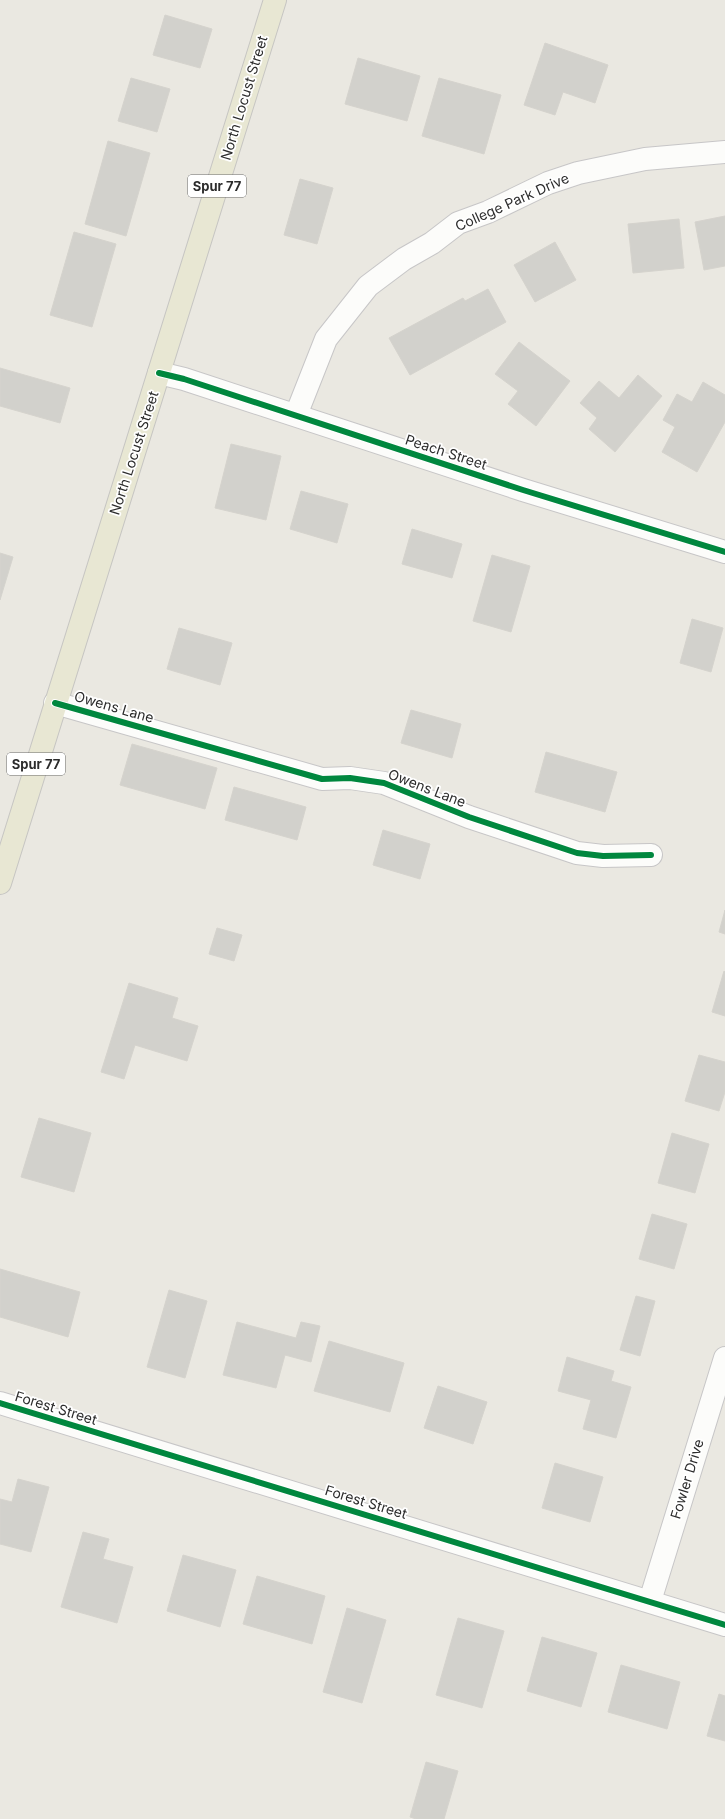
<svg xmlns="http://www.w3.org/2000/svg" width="725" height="1819" viewBox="0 0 725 1819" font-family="Inter,sans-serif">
<rect width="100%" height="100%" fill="#eae8e1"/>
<path fill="#d2d1cc" stroke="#d5d3cd" d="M165 15 212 29 200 68 153 55Z
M545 43 608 65 595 103 563 92 555 115 524 105Z
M358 58 420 76 407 121 345 104Z
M131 78 170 89 157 132 118 121Z
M439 78 501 95 484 154 422 136Z
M108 141 150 153 126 236 85 224Z
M300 179 333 188 317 244 284 235Z
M725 216V266L704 270 695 222Z
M679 219 684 268 633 273 628 224Z
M74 232 116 244 92 327 50 315Z
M555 242 576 280 535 302 514 265Z
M488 289 506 322 410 375 389 338 463 298 465 301Z
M519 342 570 381 536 426 508 404 518 391 495 374Z
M0 368 70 388 60 423 0 406Z
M638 375 662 396 615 452 589 429 597 418 580 403 599 381 619 398Z
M703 382 725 395V422L697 472 662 452 675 427 663 420 677 394 692 402Z
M231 444 281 456 266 520 215 508Z
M301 491 348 504 337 543 290 529Z
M412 529 462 544 452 578 402 564Z
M0 553 13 557 0 600Z
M492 555 530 566 511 632 473 621Z
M692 619 723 628 711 672 680 663Z
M179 628 232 643 220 685 167 669Z
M411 710 461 724 452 758 401 743Z
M132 744 217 768 205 809 120 785Z
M546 752 617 772 605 812 535 792Z
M234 787 306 807 297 840 225 820Z
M383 830 430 844 420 879 373 865Z
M725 910V934L719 932Z
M217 928 242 935 234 961 209 954Z
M724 971 725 972V1016L712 1012Z
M129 983 178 998 172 1018 198 1026 187 1061 135 1045 124 1079 101 1072Z
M699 1055 725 1062V1092L719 1111 685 1101Z
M39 1118 91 1133 74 1192 21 1177Z
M672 1133 709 1144 695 1193 658 1183Z
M652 1214 687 1224 674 1269 639 1259Z
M0 1269 80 1292 68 1337 0 1317Z
M169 1290 207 1301 185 1378 147 1367Z
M636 1296 655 1301 640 1356 620 1350Z
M237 1322 296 1338 301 1322 320 1326 311 1362 285 1355 276 1388 223 1375Z
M329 1341 404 1363 390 1412 314 1391Z
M567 1357 614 1371 611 1381 631 1387 616 1438 583 1429 591 1400 558 1391Z
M438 1386 487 1402 473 1444 424 1428Z
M555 1463 603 1477 590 1522 542 1508Z
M18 1479 49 1487 31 1552 0 1544V1499L12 1502Z
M83 1532 109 1539 103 1559 133 1567 117 1623 61 1607Z
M183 1555 236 1570 220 1627 167 1611Z
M257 1576 325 1596 312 1644 243 1624Z
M347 1608 386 1620 362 1703 323 1692Z
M458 1618 504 1631 482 1708 436 1695Z
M542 1637 597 1653 581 1707 527 1691Z
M621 1665 680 1682 667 1729 608 1712Z
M719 1694 725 1696V1741L707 1736Z
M426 1762 458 1771 444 1819H416L410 1817Z"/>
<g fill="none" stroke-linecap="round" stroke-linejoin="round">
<g stroke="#c7c6c7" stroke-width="24">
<path id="minor" d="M159 373 184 379 523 490 725 552
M296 415 326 339 368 286 404 259 432 243 458 223 488 212 548 183 578 173 645 159 725 152
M55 703 322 779 350 778 384 783 469 817 577 853 603 856 651 855
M0 1403 725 1625
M650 1601 725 1358"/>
</g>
<g stroke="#c6c5c2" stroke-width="24">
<path id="major" d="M0 883 275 0"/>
</g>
<use href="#minor" stroke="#fcfcfa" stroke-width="22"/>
<use href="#major" stroke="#e8e7d3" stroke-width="22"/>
<g stroke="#fff" stroke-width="8">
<path id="cycleway" d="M159 373 184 379 523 490 725 552
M55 703 322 779 350 778 384 783 469 817 577 853 603 856 651 855
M0 1403 725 1625"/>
</g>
<use href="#cycleway" stroke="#00873e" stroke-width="6"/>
</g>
<g text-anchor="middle" stroke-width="3.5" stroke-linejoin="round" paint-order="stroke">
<g fill="#fff" stroke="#6b6b6b" stroke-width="1">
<rect x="188" y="175" width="58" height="22" rx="3"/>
<rect x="7" y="753" width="58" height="22" rx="3"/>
</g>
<g font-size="13" font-weight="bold" fill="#2c2c2c">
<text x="217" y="191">Spur 77</text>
<text x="36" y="769">Spur 77</text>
</g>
<g font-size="14" fill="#2c2c2c" stroke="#fff">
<text transform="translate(244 98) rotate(-73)" y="5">North Locust Street</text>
<text transform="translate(512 202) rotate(-24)" y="5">College Park Drive</text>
<text transform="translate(446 452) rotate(18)" y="5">Peach Street</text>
<text transform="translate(134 453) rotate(-72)" y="5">North Locust Street</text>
<text transform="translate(114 707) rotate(16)" y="5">Owens Lane</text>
<text transform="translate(427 788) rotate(21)" y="5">Owens Lane</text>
<text transform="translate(56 1408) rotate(17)" y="5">Forest Street</text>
<text transform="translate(687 1479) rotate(-73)" y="5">Fowler Drive</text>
<text transform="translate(366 1502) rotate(17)" y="5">Forest Street</text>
</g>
</g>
</svg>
